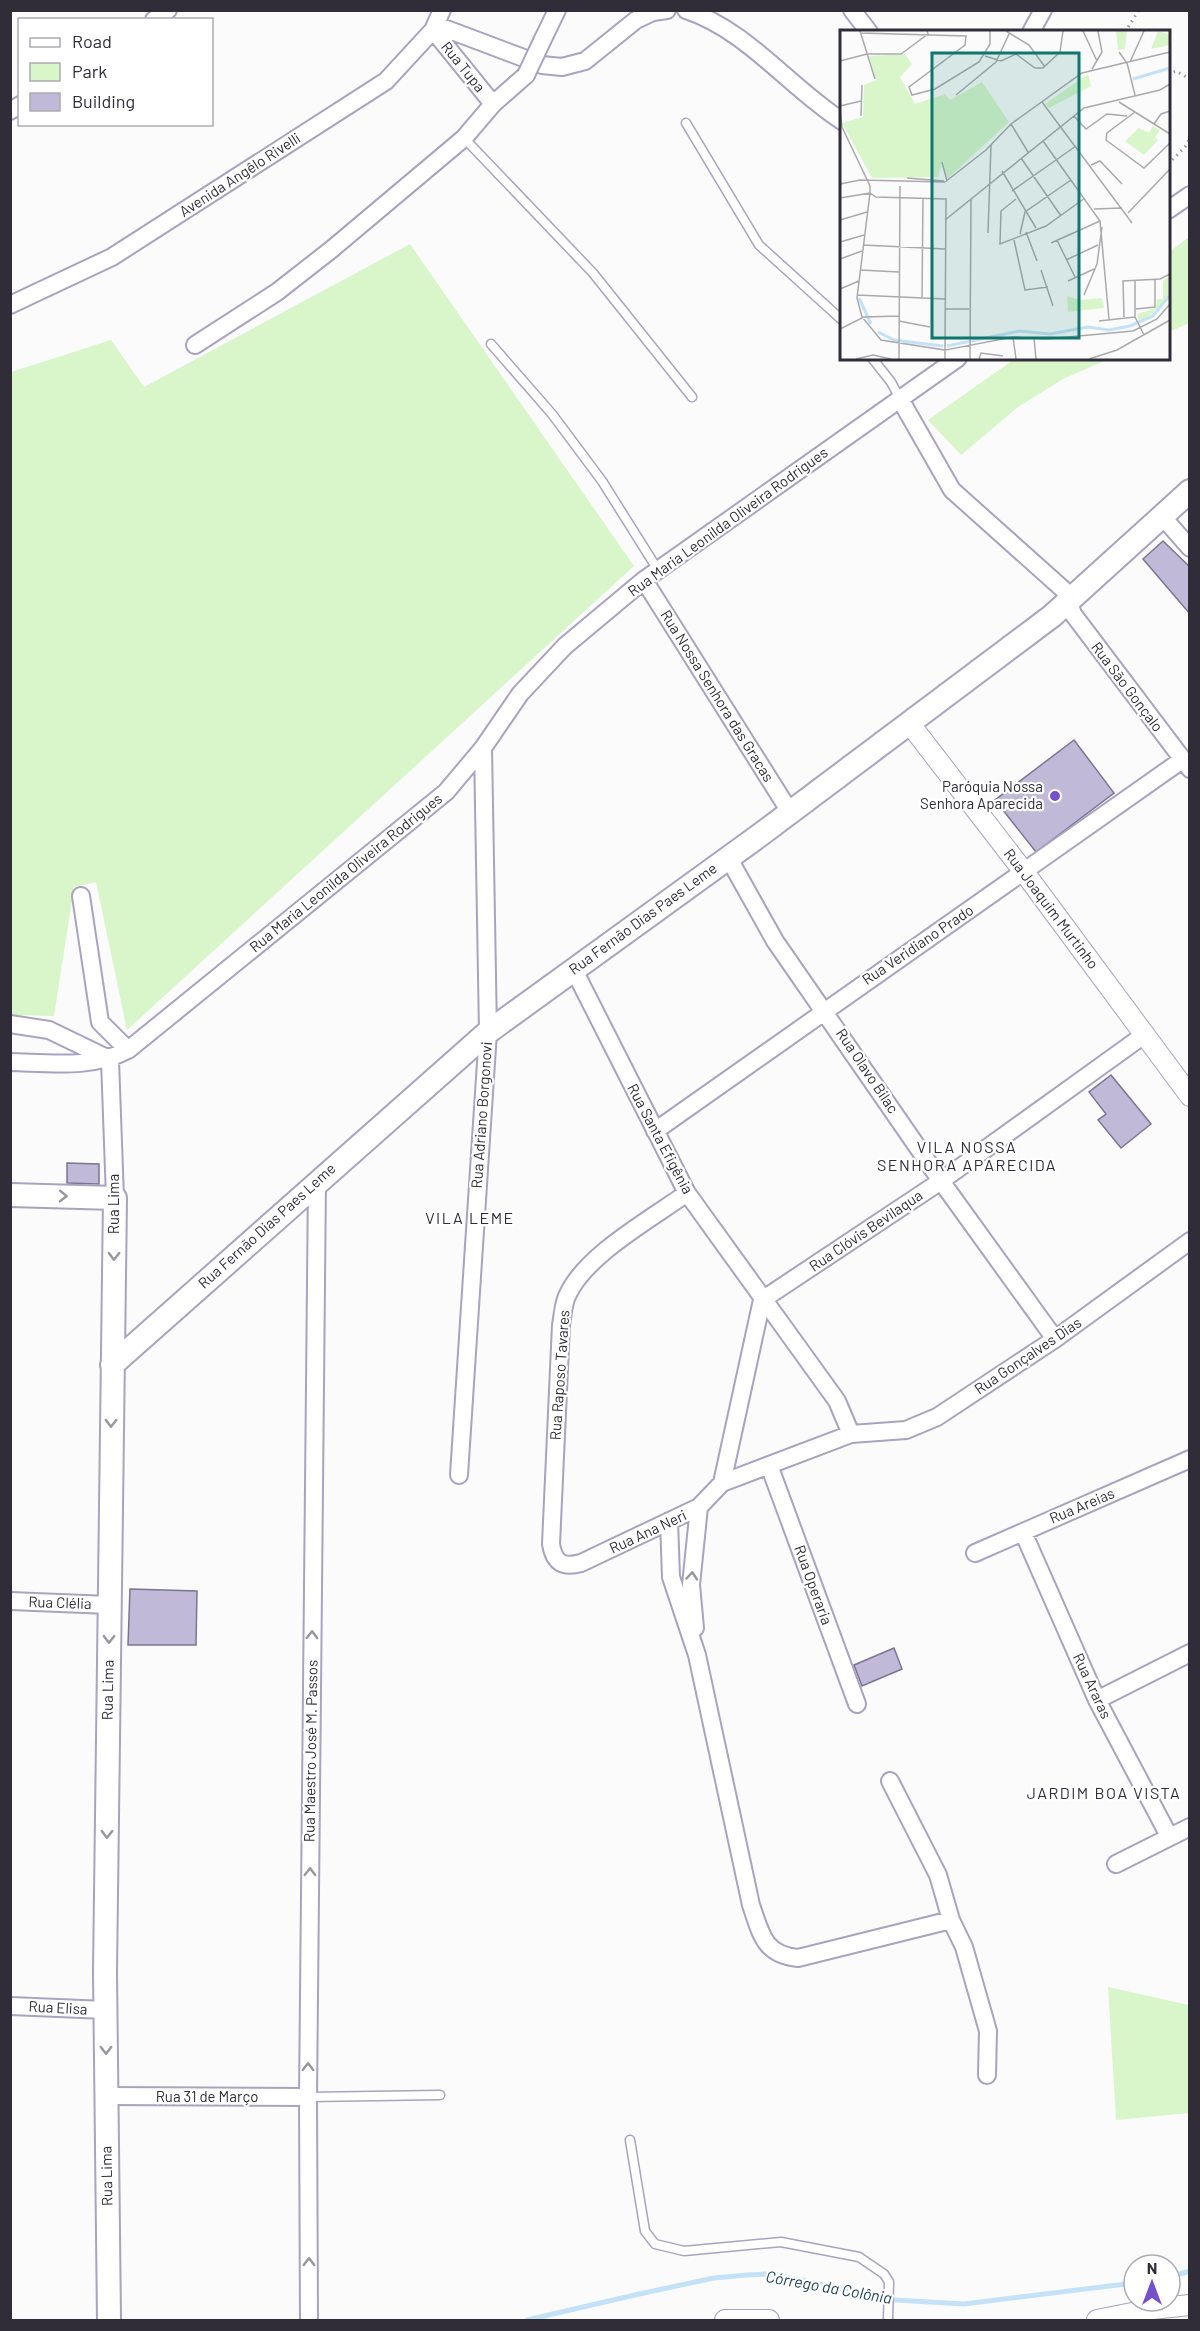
<svg xmlns="http://www.w3.org/2000/svg" width="1200" height="2331" viewBox="0 0 1200 2331" font-family="Barlow,sans-serif">
<rect width="100%" height="100%" fill="#fbfbfb"/>
<path fill="#d8f6ca" d="M1189 237V323L1169 332V252Z
M410 244 634 566 127 1030 96 882 74 887 54 1016 11 1015V372L111 340 144 387Z
M1016 358 1109 359 1063 379 1018 407 961 455 928 420Z
M1108 1987 1189 2005V2113L1116 2120Z"/>
<g fill="none" stroke-linecap="round" stroke-linejoin="round">
<path stroke="#c3e2f7" stroke-width="5" d="M1170 2277 1190 2271
M527 2320 639 2294 714 2278 747 2275 771 2274 895 2300 964 2304 1134 2283"/>
</g>
<path fill="#c0b9d8" stroke="#7c7591" stroke-width="1.5" d="M1163 541 1190 567V614L1143 559Z
M1074 740 1114 793 1036 852 995 800Z
M1111 1075 1151 1124 1121 1148 1098 1120 1106 1114 1089 1092Z
M67 1163 99 1164V1184L67 1183Z
M130 1589 197 1591 196 1645H128Z
M894 1648 902 1669 862 1686 854 1665Z"/>
<g fill="none" stroke-linecap="round" stroke-linejoin="round">
<g stroke="#a9a2c0" stroke-width="11">
<path id="service" d="M686 123 759 245 842 320
M464 138 593 273 692 397
M491 344 552 414 602 481 658 570
M872 358 891 382 900 399
M308 2097 440 2095
M630 2140 645 2231 655 2244 684 2251 781 2242 859 2257 884 2274 889 2282 888 2320"/>
</g>
<g stroke="#a9a2c0" stroke-width="20">
<path id="minor" d="M686 10C747 30 789 87 842 121
M852 10 869 32
M154 20 168 10
M436 25 542 65 562 67 585 61 636 20 653 12 667 10
M433 30 493 104
M1031 32 1043 10
M543 39 557 10
M10 111 20 105
M1168 210 1190 195
M10 305 112 257 386 81 433 30 442 10
M195 345 277 292 332 249 464 138 493 104 526 75
M900 399 952 490 1065 591 1073 614 1190 769
M1161 515 1190 548
M644 580 790 812
M728 857 775 941 941 1181 1055 1339
M81 896 100 1022 128 1050
M574 970 687 1193 837 1401 851 1434
M10 1024 49 1030 109 1059
M110 1060 115 1198
M10 1062C50 1063 92 1069 128 1050L446 792 483 748 520 694 565 646 644 580 958 358
M655 1131 1182 760
M687 1193C651 1219 587 1254 568 1294 563 1303 563 1315 561 1325L551 1544C554 1563 563 1568 581 1563L699 1507 722 1483 851 1434 906 1430 937 1417 1055 1339 1190 1241
M769 1465 857 1704
M459 1475 488 1032 483 748
M722 1483 762 1300 941 1181 1144 1035
M669 1521 671 1577 697 1655 751 1905C761 1934 764 1955 798 1958L951 1920
M1023 1532 1097 1700 1169 1836
M975 1553 1190 1459
M10 1601 109 1605
M695 1628 691 1585 699 1507
M1097 1700 1190 1653
M890 1781 938 1875 951 1920 964 1947 988 2031 987 2075
M1116 1864 1190 1827
M10 2006 106 2010
M106 2096 308 2097
M309 2320 308 2097 317 1181"/>
</g>
<g stroke="#a9a2c0" stroke-width="22">
<path id="tertiary" d="M910 724 1024 872 1190 1096
M725 2320H769
M1097 2320 1152 2309 1190 2305"/>
</g>
<g stroke="#a9a2c0" stroke-width="26">
<path id="secondary" d="M10 1195 115 1198 105 1972 109 2320
M112 1365 488 1032 760 835 1052 616 1190 491"/>
</g>
<path stroke="#97959b" stroke-width="3" stroke-dasharray="1.5 4.5" stroke-linecap="butt" d="M1125 32 1139 10
M1168 74 1176 71 1190 79
M1168 164 1185 147 1190 138"/>
<use href="#service" stroke="#fff" stroke-width="8"/>
<use href="#minor" stroke="#fff" stroke-width="16"/>
<use href="#tertiary" stroke="#fff" stroke-width="20"/>
<use href="#secondary" stroke="#fff" stroke-width="22"/>
<g stroke="#a9a2c0" stroke-width="20" stroke-linecap="butt">
<path id="minor-bridge" d="M526 75 543 39"/>
</g>
<use href="#minor-bridge" stroke="#fff" stroke-width="16"/>
</g>
<defs><path id="oneway-chevron" d="M-2-3.5L2.5 0L-2 3.5" fill="none" stroke-width="1.6" stroke-linecap="round" stroke-linejoin="round" transform="scale(1.5)"/></defs>
<g stroke="#98969c">
<use href="#oneway-chevron" transform="translate(63 1196) rotate(1)"/>
<use href="#oneway-chevron" transform="translate(114 1256) rotate(91)"/>
<use href="#oneway-chevron" transform="translate(111 1423) rotate(91)"/>
<use href="#oneway-chevron" transform="translate(692 1576) rotate(-85)"/>
<use href="#oneway-chevron" transform="translate(312 1635) rotate(-89)"/>
<use href="#oneway-chevron" transform="translate(109 1639) rotate(91)"/>
<use href="#oneway-chevron" transform="translate(107 1834) rotate(91)"/>
<use href="#oneway-chevron" transform="translate(310 1872) rotate(-89)"/>
<use href="#oneway-chevron" transform="translate(106 2050) rotate(90)"/>
<use href="#oneway-chevron" transform="translate(308 2067) rotate(-89)"/>
<use href="#oneway-chevron" transform="translate(309 2262) rotate(-90)"/>
</g>
<circle fill="#7650ca" stroke="#fff" stroke-width="2" cx="1055" cy="796" r="6"/>
<g text-anchor="middle" stroke-width="4.5" stroke-linejoin="round" paint-order="stroke">
<g font-size="15" fill="#302d39" stroke="#fff">
<text transform="translate(463 67) rotate(51)" y="5">Rua Tupa</text>
<text transform="translate(240 175) rotate(-33)" y="5">Avenida Angêlo Rivelli</text>
<text transform="translate(728 522) rotate(-36)" y="5">Rua Maria Leonilda Oliveira Rodrigues</text>
<text transform="translate(1127 687) rotate(53)" y="5">Rua São Gonçalo</text>
<text transform="translate(717 696) rotate(58)" y="5">Rua Nossa Senhora das Gracas</text>
<text transform="translate(346 873) rotate(-39)" y="5">Rua Maria Leonilda Oliveira Rodrigues</text>
<text transform="translate(1051 909) rotate(53)" y="5">Rua Joaquim Murtinho</text>
<text transform="translate(643 919) rotate(-36)" y="5">Rua Fernão Dias Paes Leme</text>
<text transform="translate(918 945) rotate(-34)" y="5">Rua Veridiano Prado</text>
<text transform="translate(867 1071) rotate(56)" y="5">Rua Olavo Bilac</text>
<text transform="translate(482 1115) rotate(-86)" y="5">Rua Adriano Borgonovi</text>
<text transform="translate(660 1139) rotate(62)" y="5">Rua Santa Efigênia</text>
<text transform="translate(114 1204) rotate(-90)" y="5">Rua Lima</text>
<text transform="translate(267 1226) rotate(-42)" y="5">Rua Fernão Dias Paes Leme</text>
<text transform="translate(866 1231) rotate(-34)" y="5">Rua Clóvis Bevilaqua</text>
<text transform="translate(1028 1356) rotate(-34)" y="5">Rua Gonçalves Dias</text>
<text transform="translate(560 1375) rotate(-86)" y="5">Rua Raposo Tavares</text>
<text transform="translate(1082 1506) rotate(-23)" y="5">Rua Areias</text>
<text transform="translate(648 1532) rotate(-25)" y="5">Rua Ana Neri</text>
<text transform="translate(813 1585) rotate(70)" y="5">Rua Operaria</text>
<text transform="translate(60 1603) rotate(2)" y="5">Rua Clélia</text>
<text transform="translate(1092 1686) rotate(65)" y="5">Rua Araras</text>
<text transform="translate(108 1690) rotate(-89)" y="5">Rua Lima</text>
<text transform="translate(311 1751) rotate(-89)" y="5">Rua Maestro José M. Passos</text>
<text transform="translate(58 2008) rotate(3)" y="5">Rua Elisa</text>
<text x="207" y="2102">Rua 31 de Março</text>
<text transform="translate(107 2176) rotate(-91)" y="5">Rua Lima</text>
</g>
<g font-size="15" fill="#302d39" stroke="#fff" text-anchor="end">
<text x="1043" y="792">Paróquia Nossa<tspan x="1043" dy="17">Senhora Aparecida</tspan></text>
</g>
<g font-size="16" letter-spacing="1.5" fill="#302d39" stroke="#fff">
<text x="967" y="1153">VILA NOSSA<tspan x="967" dy="18">SENHORA APARECIDA</tspan></text>
<text x="470" y="1224">VILA LEME</text>
<text x="1104" y="1799">JARDIM BOA VISTA</text>
</g>
<g font-size="16" font-style="italic" fill="#193c52" stroke="#fff">
<text transform="translate(829 2287) rotate(10)" y="6">Córrego da Colônia</text>
</g>
</g>
<g transform="translate(840 30)">
<rect width="330" height="330" fill="#fbfbfb"/>
<path d="M276 1H287L285 19 278 20ZM318 1 330 5V15L311 19ZM65 24 72 34 60 47 75 74 105 64 110 70 142 52 169 92 107 149 103 131 98 147 32 148 2 93 23 87 24 55 36 50 29 26ZM248 44 251 56 209 78 205 74ZM313 96 320 100 315 107 318 110 304 125 285 111 299 98 309 103ZM330 246V261L323 274 300 293 297 284 316 278 317 269H323V251ZM227 266 240 270 262 268 264 278 228 282Z" fill="#d8f6ca"/>
<path fill="none" stroke="#c3e2f7" stroke-width="3" d="M293 49 330 38M19 268 31 294M38 302 54 310 103 316M107 316 179 301 210 304 248 297 269 300 290 296 313 286 330 265"/>
<path fill="none" stroke="#aaa9ad" stroke-width="1.5" d="M20 1 35 49M166 1 189 15 205 37M243 1 257 31M20 3 126 6 125 15 69 57 72 65 95 59 139 32 150 14V1M279 22 287 33 295 65M145 26 161 31 176 24 195 38H203L220 22 223 1M0 31 27 24H61L88 4 87 1M290 32 304 1M252 39 262 22 258 1M116 65 156 32 169 4M202 72 292 193M279 72 330 104M0 76 21 71M0 78 2 97 30 156V163L0 168M295 82 267 103 266 110 304 138 330 113M21 86 22 55M234 86 246 99 267 84 287 86M171 94 188 122M314 94 321 84 330 81M203 111 260 191 269 289M181 128 221 186M102 132 107 151M251 135 260 131 282 154M162 141 196 198M67 148 104 151M105 152 146 120 171 94 242 43 330 22M0 154 20 150 105 152M172 161 236 116M30 163 36 167 106 169 105 320 41 310 22 287 17 268ZM176 169 161 181 160 214 206 196 245 168M254 179 282 178M288 183 330 139M0 190 27 182M105 190 244 78 320 60 330 54M186 202 197 231M148 203 151 115M180 204 185 182 231 150M174 210 185 260 208 257M217 210 235 247M0 212 24 205M211 213 260 191M23 215 105 219M0 229 22 221M226 230 258 215M20 240 59 242M201 240 213 276M295 250V287M228 251 254 239M0 259 19 251M17 265 105 269M244 265 257 234 262 197M82 267 83 169M105 279H129M296 279 315 277V250M284 287 283 251 320 249 330 244M295 287 304 305M59 291 90 297M259 291 295 287M0 299 24 287 59 286M173 307 176 329M194 308 196 329M16 329 33 325 51 329M59 329 60 156M105 329V320L173 307 206 309 293 301 317 289 330 274M130 329 131 169M139 329 141 323 163 326M249 329 277 320 330 290"/>
<path fill="#0f766e" fill-opacity="0.15" stroke="#0f766e" stroke-width="3" d="M92 23H239V308H92Z"/>
<rect width="330" height="330" fill="none" stroke="#302d39" stroke-width="3"/>
</g>
<rect width="1200" height="2331" fill="none" stroke="#302d39" stroke-width="24"/>
<rect x="18" y="18" width="195" height="108" fill="#ffffff" stroke="#acabb0" stroke-width="1.5"/>
<rect x="30" y="38" width="30" height="9" fill="#ffffff" stroke="#acabb0" stroke-width="1.5"/>
<text x="72" y="48" font-size="18" fill="#302d39">Road</text>
<rect x="30" y="63" width="30" height="18" fill="#d8f6ca" stroke="#acabb0" stroke-width="1.5"/>
<text x="72" y="78" font-size="18" fill="#302d39">Park</text>
<rect x="30" y="93" width="30" height="18" fill="#c0b9d8" stroke="#acabb0" stroke-width="1.5"/>
<text x="72" y="108" font-size="18" fill="#302d39">Building</text>
<g transform="translate(1152 2283)"><circle r="28" fill="#ffffff" stroke="#acabb0" stroke-width="1.5"/>
<path d="M0-4.5L10 22L0 15L-10 22Z" fill="#7650ca"/>
<text y="-9" font-size="16" font-weight="bold" text-anchor="middle" fill="#302d39">N</text>
</g>
</svg>
